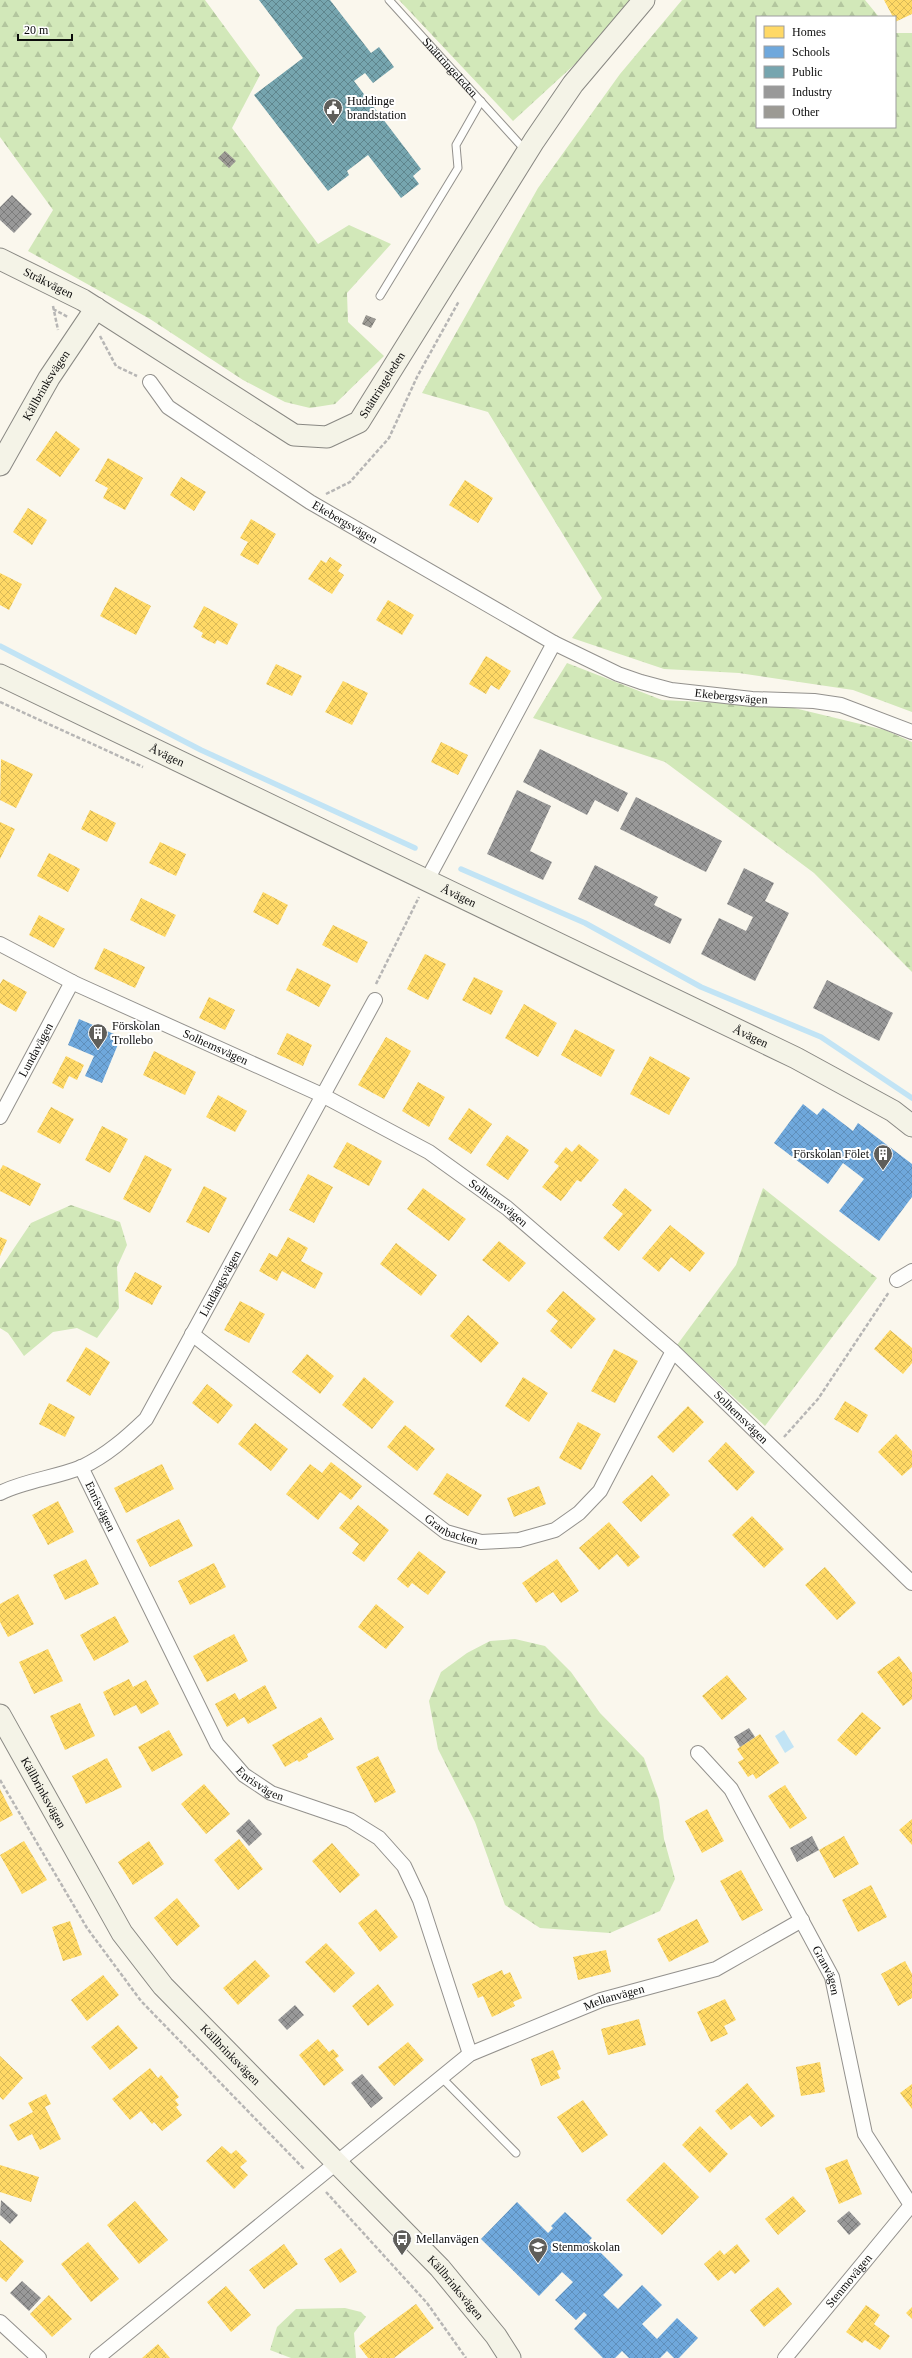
<svg xmlns="http://www.w3.org/2000/svg" width="912" height="2358" viewBox="0 0 912 2358" font-family="Georgia,serif">
<defs>
<pattern id="forest-firs" width="22" height="20" patternUnits="userSpaceOnUse"><rect width="22" height="20" fill="#d2e8b9"/><path d="M5 1l3.5 6h-7zM16 11l3.5 6h-7z" fill="#b3c69e"/></pattern>
<pattern id="homes-cross-hatch" width="8" height="8" patternUnits="userSpaceOnUse"><rect width="8" height="8" fill="#ffd966"/><path d="M0 0l8 8M0 8l8-8" fill="none" stroke="#d9b957"/></pattern>
<pattern id="schools-cross-hatch" width="8" height="8" patternUnits="userSpaceOnUse"><rect width="8" height="8" fill="#6fa8dc"/><path d="M0 0l8 8M0 8l8-8" fill="none" stroke="#5f8fbb"/></pattern>
<pattern id="public-cross-hatch" width="8" height="8" patternUnits="userSpaceOnUse"><rect width="8" height="8" fill="#76a5af"/><path d="M0 0l8 8M0 8l8-8" fill="none" stroke="#5f858d"/></pattern>
<pattern id="industry-cross-hatch" width="8" height="8" patternUnits="userSpaceOnUse"><rect width="8" height="8" fill="#999"/><path d="M0 0l8 8M0 8l8-8" fill="none" stroke="#7b7b7b"/></pattern>
<pattern id="building-cross-hatch" width="8" height="8" patternUnits="userSpaceOnUse"><rect width="8" height="8" fill="#9c9a94"/><path d="M0 0l8 8M0 8l8-8" fill="none" stroke="#7d7c77"/></pattern>
</defs>
<rect width="100%" height="100%" fill="#faf7ed"/>
<path fill="url(#forest-firs)" d="M0 0H205L260 75 232 128 318 244 349 225 391 244 347 293 348 322 384 356 335 404 310 408 285 402 243 380 150 319 28 251 53 210 0 137Z
M399 0H633L611 31 513 121Z
M682 0H865L879 17H757V127H895V33H912V712L853 690 739 673 664 669 572 638 602 598 488 412 422 393 538 188 620 74Z
M567 663 662 700 786 706 885 730 912 742V972L814 873 665 762 533 718Z
M763 1188 877 1278 765 1426 677 1345 736 1265Z
M71 1205 120 1222 127 1245 117 1267 119 1308 97 1338 77 1328 53 1332 24 1356 8 1333 0 1328V1269L31 1223Z
M515 1639 545 1646 571 1672 600 1713 644 1758 659 1800 664 1839 675 1879 660 1911 610 1933 540 1928 505 1905 475 1822 438 1749 429 1701 441 1672 467 1653 490 1641Z
M345 2308 361 2312 366 2317 354 2333 356 2358H291L270 2350 277 2327 296 2309Z"/>
<path fill="#c2e4f5" d="M784 1730 794 1747 785 1753 775 1736Z"/>
<path fill="url(#homes-cross-hatch)" d="M884 0H912V14L895 22V17H893Z
M56 431 80 449 60 477 36 460Z
M108 458 143 478 125 510 103 498 108 488 95 481Z
M181 477 206 492 194 511 170 495Z
M465 480 493 498 478 523 449 505Z
M28 508 47 520 32 545 13 532Z
M251 519 276 534 258 565 240 555 248 542 240 538Z
M330 557 342 565 338 571 344 575 332 594 308 579 321 560 326 563Z
M0 573 22 584 9 610 0 605Z
M115 587 151 606 136 635 100 616Z
M388 600 414 615 402 635 376 620Z
M204 606 238 624 227 645 217 640 215 644 201 637 203 633 193 627Z
M486 656 511 671 499 690 491 685 486 694 469 684Z
M276 664 302 676 292 696 266 684Z
M343 681 368 693 352 725 325 712Z
M441 742 468 755 458 775 431 762Z
M1 759 33 774 16 808 0 800Z
M90 810 116 823 107 842 81 829Z
M0 822 15 829 0 859Z
M160 842 186 854 176 876 149 863Z
M49 853 80 869 68 892 37 876Z
M263 892 288 905 278 925 253 912Z
M141 898 176 915 165 937 130 920Z
M39 915 65 929 54 948 29 935Z
M333 925 368 942 357 963 322 945Z
M104 948 145 967 135 988 94 969Z
M425 954 446 964 428 1000 407 989Z
M297 968 331 985 319 1007 286 990Z
M474 977 503 991 491 1015 462 1000Z
M3 979 27 992 16 1012 0 1003V984Z
M209 997 235 1010 225 1030 199 1018Z
M524 1004 557 1023 538 1057 505 1038Z
M575 1029 615 1050 601 1077 561 1055Z
M287 1033 312 1045 303 1066 277 1054Z
M386 1037 411 1051 384 1099 358 1085Z
M154 1051 196 1072 185 1095 143 1075Z
M66 1056 84 1065 77 1080 69 1076 63 1089 52 1083Z
M650 1056 690 1078 669 1115 630 1094Z
M418 1082 445 1097 429 1127 402 1111Z
M218 1095 247 1111 235 1132 206 1117Z
M51 1107 74 1119 60 1144 37 1132Z
M469 1108 492 1124 471 1154 448 1139Z
M102 1126 128 1139 110 1173 85 1160Z
M507 1135 529 1150 508 1180 486 1165Z
M347 1142 382 1161 369 1186 333 1167Z
M579 1144 599 1160 581 1182 577 1180 561 1201 542 1187 559 1166 554 1162 566 1147 572 1152Z
M145 1155 172 1169 150 1213 123 1199Z
M3 1165 41 1184 30 1206 0 1191V1170Z
M308 1174 333 1187 314 1223 289 1210Z
M204 1186 227 1198 209 1233 186 1222Z
M423 1188 466 1219 449 1241 407 1209Z
M625 1188 652 1210 619 1251 603 1238 623 1214 612 1205Z
M670 1225 705 1253 690 1272 671 1257 659 1272 642 1258Z
M0 1237 7 1240 0 1256Z
M288 1237 308 1248 301 1261 323 1273 315 1289 282 1271 277 1281 259 1271 269 1253 277 1257Z
M499 1241 526 1263 509 1282 482 1260Z
M396 1243 437 1275 421 1296 380 1264Z
M135 1272 162 1286 152 1305 125 1291Z
M563 1291 596 1319 571 1349 550 1331 558 1321 546 1311Z
M240 1301 265 1314 249 1343 224 1330Z
M468 1315 499 1343 481 1363 450 1336Z
M890 1330 912 1348V1363L903 1374 874 1349Z
M86 1347 110 1362 90 1396 66 1381Z
M614 1349 638 1361 615 1403 591 1391Z
M307 1354 334 1376 320 1394 292 1372Z
M364 1377 394 1402 372 1429 342 1405Z
M523 1377 548 1393 529 1422 505 1406Z
M207 1384 233 1405 218 1424 192 1403Z
M845 1401 868 1415 858 1433 834 1419Z
M49 1403 75 1417 65 1437 39 1424Z
M688 1406 704 1422 673 1453 657 1437Z
M578 1422 601 1434 581 1470 559 1458Z
M255 1423 288 1449 271 1471 238 1444Z
M405 1425 435 1449 417 1471 387 1447Z
M896 1434 912 1451V1467L902 1476 878 1452Z
M726 1442 755 1472 737 1491 708 1461Z
M331 1462 362 1486 351 1500 340 1492 318 1520 286 1494 310 1464 322 1473Z
M162 1464 174 1489 126 1513 114 1488Z
M447 1473 482 1495 468 1516 433 1494Z
M652 1475 670 1495 641 1522 622 1502Z
M539 1486 546 1504 514 1517 507 1498Z
M58 1501 74 1532 48 1545 32 1515Z
M358 1505 389 1530 364 1562 352 1553 359 1544 339 1528Z
M752 1516 784 1549 764 1568 732 1535Z
M179 1519 193 1546 150 1567 136 1540Z
M609 1522 640 1557 628 1567 617 1554 599 1570 579 1548Z
M419 1551 446 1572 428 1595 412 1583 408 1588 397 1579Z
M86 1559 99 1584 65 1600 53 1575Z
M557 1559 579 1591 561 1603 553 1592 536 1603 522 1583Z
M214 1563 226 1587 190 1605 178 1581Z
M825 1567 856 1603 837 1620 805 1585Z
M18 1594 34 1624 8 1637 0 1622V1604Z
M376 1604 404 1627 386 1649 358 1627Z
M115 1616 129 1642 94 1661 80 1635Z
M234 1634 248 1661 207 1682 193 1656Z
M48 1649 63 1681 34 1694 19 1662Z
M899 1656 912 1673V1699L903 1706 877 1672Z
M727 1675 747 1699 722 1720 702 1696Z
M129 1679 133 1687 146 1680 159 1704 141 1714 136 1705 114 1716 103 1692Z
M265 1685 277 1708 248 1724 244 1717 227 1727 215 1704 235 1693 239 1700Z
M80 1703 95 1736 65 1750 50 1716Z
M862 1712 881 1728 856 1756 837 1740Z
M321 1717 334 1739 307 1754 308 1757 299 1762 297 1760 285 1767 272 1745Z
M169 1730 183 1755 152 1772 138 1747Z
M760 1734 779 1763 756 1779 753 1774 748 1777 738 1762 744 1759 737 1749Z
M378 1756 396 1792 375 1803 356 1767Z
M107 1758 122 1787 86 1804 72 1776Z
M204 1784 230 1814 206 1834 181 1804Z
M785 1785 807 1818 790 1829 768 1796Z
M0 1789 13 1815 0 1822Z
M707 1809 724 1841 702 1853 685 1821Z
M912 1819V1845L899 1830Z
M844 1836 859 1864 834 1878 819 1850Z
M239 1839 263 1869 238 1890 214 1860Z
M24 1841 47 1880 22 1894 0 1855Z
M149 1841 164 1864 133 1885 118 1862Z
M332 1843 360 1875 340 1893 312 1861Z
M741 1870 763 1910 742 1921 720 1881Z
M871 1885 887 1917 858 1932 842 1900Z
M177 1898 200 1926 177 1946 154 1918Z
M376 1909 398 1937 380 1952 358 1923Z
M697 1919 709 1942 669 1962 657 1939Z
M70 1921 82 1955 63 1961 52 1927Z
M326 1943 355 1973 334 1993 305 1962Z
M606 1950 611 1972 578 1980 573 1957Z
M255 1960 270 1976 238 2005 223 1988Z
M905 1961 912 1974V1998L898 2006 881 1974Z
M502 1970 504 1975 510 1972 522 1998 513 2002 515 2006 492 2017 483 1996 478 1998 472 1984Z
M103 1975 119 1995 87 2021 71 2000Z
M378 1984 394 2005 368 2026 352 2006Z
M725 1999 736 2020 724 2026 728 2034 711 2042 697 2012Z
M639 2019 646 2045 608 2055 601 2029Z
M118 2025 138 2048 110 2070 91 2047Z
M318 2039 329 2052 333 2049 339 2056 335 2059 344 2070 324 2086 299 2055Z
M408 2042 424 2060 394 2086 378 2067Z
M553 2050 561 2069 557 2071 560 2078 541 2086 531 2059Z
M0 2056 23 2078 3 2100 0 2097Z
M820 2062 825 2092 801 2096 796 2067Z
M150 2068 158 2078 161 2075 179 2097 175 2100 179 2105 176 2107 182 2115 162 2131 154 2122 152 2124 141 2111 130 2120 112 2099Z
M747 2083 775 2116 761 2127 750 2115 731 2130 715 2111Z
M912 2084V2109L900 2093Z
M46 2094 51 2104 45 2107 61 2139 40 2150 32 2134 18 2141 9 2125 33 2112 28 2103Z
M583 2100 608 2135 582 2153 557 2117Z
M700 2126 728 2154 710 2173 682 2145Z
M222 2146 231 2154 236 2150 247 2161 240 2167 248 2175 234 2189 206 2161Z
M847 2159 862 2194 839 2204 825 2168Z
M664 2162 699 2197 662 2235 626 2200Z
M0 2165 39 2177 31 2202 0 2192Z
M793 2196 806 2211 778 2235 765 2219Z
M135 2201 168 2240 139 2264 107 2225Z
M0 2240 24 2261 6 2282 0 2277Z
M88 2242 119 2279 91 2302 61 2264Z
M284 2244 298 2264 264 2289 249 2270Z
M737 2244 750 2261 735 2274 731 2270 718 2281 704 2264 720 2250 724 2255Z
M341 2248 357 2272 340 2283 324 2259Z
M226 2286 251 2315 231 2332 207 2302Z
M778 2287 792 2304 764 2327 750 2310Z
M49 2295 72 2319 52 2337 30 2314Z
M416 2304 434 2328 394 2358H368L359 2346Z
M866 2305 880 2315 874 2324 890 2336 880 2350 865 2340 862 2343 846 2332Z
M912 2307V2319L906 2313Z
M158 2344 170 2358H142Z"/>
<path fill="url(#schools-cross-hatch)" d="M79 1019 121 1037 102 1083 85 1076 94 1056 68 1045Z
M803 1104 817 1115 823 1108 853 1131 858 1123 912 1164V1197L879 1241 839 1211 864 1179 843 1163 828 1184 774 1143Z
M517 2202 548 2233 553 2228 551 2226 565 2212 592 2238 589 2241 623 2275 603 2295 618 2309 642 2285 662 2305 642 2324 657 2339 677 2318 698 2338 679 2358H674L667 2351 660 2358H629L622 2351 615 2358H603L574 2329 587 2315 584 2312 576 2320 555 2300 573 2282 562 2272 539 2296 481 2239Z"/>
<path fill="url(#public-cross-hatch)" d="M259 0H330L371 53 379 47 394 67 373 83 365 73 354 81 421 169 413 176 419 184 401 198 368 155 347 171 349 175 328 191 254 95 303 58Z"/>
<path fill="url(#industry-cross-hatch)" d="M12 195 32 214 14 233 0 220V207Z
M540 749 628 793 618 812 595 800 587 815 523 782Z
M517 790 551 806 530 851 552 862 543 880 487 854Z
M636 797 722 841 706 872 620 829Z
M595 865 658 897 654 905 682 919 670 944 578 899Z
M744 868 774 883 765 901 789 913 755 981 701 954 719 918 746 931 753 917 727 904Z
M827 980 893 1013 879 1041 813 1008Z
M749 1728 755 1737 740 1747 734 1737Z
M249 1819 262 1834 249 1846 236 1831Z
M812 1836 819 1850 797 1862 790 1848Z
M295 2005 304 2015 287 2030 278 2020Z
M362 2074 383 2098 371 2108 351 2083Z
M1 2200 18 2215 10 2224 0 2215Z
M849 2211 861 2224 849 2235 837 2221Z
M22 2281 41 2298 29 2311 10 2293Z"/>
<g fill="none" stroke-linecap="round" stroke-linejoin="round">
<path stroke="#c2e4f5" stroke-width="5.5" d="M0 646 201 750 415 848
M461 869 585 923 701 987 821 1037 912 1098"/>
</g>
<path fill="url(#building-cross-hatch)" d="M225 151 236 161 229 168 218 158Z
M366 315 376 319 371 328 362 324Z"/>
<g fill="none" stroke-linecap="round" stroke-linejoin="round">
<g stroke="#93918d" stroke-width="9">
<g id="lane">
<path id="s1" d="M389 0 525 150"/>
<path d="M380 296 458 168 456 145 481 101"/>
<path d="M441 2077 516 2153"/>
</g>
</g>
<g stroke="#93918d" stroke-width="16">
<g id="street">
<path id="s2" d="M150 382 168 407 310 502 554 643 427 880"/>
<path id="s3" d="M554 643 618 674 641 682 671 690 752 699 814 701 841 705 912 732"/>
<path id="s4" d="M0 944 76 984 322 1095 429 1152 507 1208 673 1351 912 1583"/>
<path id="s5" d="M0 1117 72 982"/>
<path d="M897 1280 912 1271"/>
<path id="s6" d="M192 1334 446 1532 481 1542 519 1540 555 1530 579 1513 600 1491 673 1351"/>
<path id="s7" d="M81 1467 217 1744 244 1775 271 1793 350 1820 379 1838 404 1866 420 1900 470 2054"/>
<path id="s8" d="M0 1493C26 1480 55 1478 82 1467 107 1455 126 1438 146 1419L375 1000"/>
<path id="s9" d="M698 1753 731 1789 832 1977 865 2134 911 2205"/>
<path d="M0 2322 39 2358"/>
<path id="s10" d="M97 2358 470 2054 601 2000 716 1969 802 1920"/>
<path id="s11" d="M785 2358 912 2204"/>
</g>
</g>
<g stroke="#898883" stroke-width="23">
<g id="secondary">
<path id="s12" d="M0 259 83 300 294 435 327 437 359 422 534 141 573 84 644 0"/>
<path id="s13" d="M0 465 49 378 96 308"/>
<path id="s14" d="M0 675 796 1058 893 1111 912 1126"/>
<path id="s15" d="M0 1715 122 1933 163 1986 440 2268 496 2336 510 2358"/>
</g>
</g>
<path stroke="#b7b6b5" stroke-width="2.5" stroke-dasharray="4 2" stroke-linecap="butt" d="M53 306 58 330
M53 309 68 317
M100 336 116 366 137 376
M326 494 350 482 389 438 417 377 459 301
M0 702 143 767
M376 984 419 897
M784 1437 818 1399 889 1292
M0 1780 87 1928 141 2001 305 2170
M326 2192 427 2303 466 2358"/>
<use href="#lane" stroke="#fefefc" stroke-width="7"/>
<use href="#street" stroke="#fefefc" stroke-width="14"/>
<use href="#secondary" stroke="#f4f3e7" stroke-width="21"/>
</g>
<defs>
<g id="civic-pin" transform="scale(1)"><path d="M0 17L-7.5 6A9.5 9.5 0 1 1 7.5 6Z" fill="#5f5e5a" stroke="#fff"/><path d="M-.6-6.5H3V-4.5H.6V-3L4-1V1h2V6H-6V1h2V-1L-.6-3ZM-1.2 2.5V6h2.4V2.5Z" fill="#fff"/></g>
<g id="building-pin" transform="scale(1)"><path d="M0 17L-7.5 6A9.5 9.5 0 1 1 7.5 6Z" fill="#5f5e5a" stroke="#fff"/><path d="M-4-6H4V6H1V3H-1V6H-4ZM-2.5-4.3h1.7v1.8h-1.7ZM.8-4.3h1.7v1.8H.8ZM-2.5-1h1.7V.8h-1.7ZM.8-1h1.7V.8H.8Z" fill="#fff"/></g>
<g id="bus-pin" transform="scale(1)"><path d="M0 17L-7.5 6A9.5 9.5 0 1 1 7.5 6Z" fill="#5f5e5a" stroke="#fff"/><path d="M-5-6H5V4H4V6H2V4H-2V6H-4V4H-5ZM-3.5-4V0h7V-4ZM-3.5 1.2v1.5H-2V1.2ZM2 1.2v1.5H3.5V1.2Z" fill="#fff"/></g>
<g id="school-pin" transform="scale(1)"><path d="M0 17L-7.5 6A9.5 9.5 0 1 1 7.5 6Z" fill="#5f5e5a" stroke="#fff"/><path d="M0-5L7-2L0 1L-7-2ZM-4 1L0 2.5L4 1V4Q0 6-4 4Z" fill="#fff"/></g>
</defs>
<g fill-rule="evenodd">
<use href="#civic-pin" x="333" y="108"/>
<use href="#building-pin" x="98" y="1033"/>
<use href="#building-pin" x="883" y="1154"/>
<use href="#bus-pin" x="402" y="2239"/>
<use href="#school-pin" x="538" y="2247"/>
</g>
<g text-anchor="middle" stroke-width="4" stroke-linejoin="round" paint-order="stroke">
<g font-size="12" fill="#0b0b0b" stroke="#fff">
<text dy="4" stroke="none"><textPath href="#s1" startOffset="91">Snättringeleden</textPath></text>
<text dy="4" stroke="none"><textPath href="#s12" startOffset="54">Stråkvägen</textPath></text>
<text dy="4" stroke="none"><textPath href="#s12" startOffset="455">Snättringeleden</textPath></text>
<text dy="4" stroke="none"><textPath href="#s13" startOffset="92">Källbrinksvägen</textPath></text>
<text dy="4" stroke="none"><textPath href="#s2" startOffset="242">Ekebergsvägen</textPath></text>
<text dy="4" stroke="none"><textPath href="#s3" startOffset="187">Ekebergsvägen</textPath></text>
<text dy="4" stroke="none"><textPath href="#s14" startOffset="185">Åvägen</textPath></text>
<text dy="4" stroke="none"><textPath href="#s14" startOffset="509">Åvägen</textPath></text>
<text dy="4" stroke="none"><textPath href="#s14" startOffset="833">Åvägen</textPath></text>
<text dy="4" stroke="none"><textPath href="#s4" startOffset="239">Solhemsvägen</textPath></text>
<text dy="4" stroke="none"><textPath href="#s5" startOffset="76">Lundavägen</textPath></text>
<text dy="4" stroke="none"><textPath href="#s4" startOffset="563">Solhemsvägen</textPath></text>
<text dy="4" stroke="none"><textPath href="#s8" startOffset="321">Lindängsvägen</textPath></text>
<text dy="4" stroke="none"><textPath href="#s4" startOffset="887">Solhemsvägen</textPath></text>
<text dy="4" stroke="none"><textPath href="#s7" startOffset="44">Enrisvägen</textPath></text>
<text dy="4" stroke="none"><textPath href="#s6" startOffset="326">Granbacken</textPath></text>
<text dy="4" stroke="none"><textPath href="#s7" startOffset="368">Enrisvägen</textPath></text>
<text dy="4" stroke="none"><textPath href="#s15" startOffset="89">Källbrinksvägen</textPath></text>
<text dy="4" stroke="none"><textPath href="#s9" startOffset="254">Granvägen</textPath></text>
<text dy="4" stroke="none"><textPath href="#s10" startOffset="636">Mellanvägen</textPath></text>
<text dy="4" stroke="none"><textPath href="#s15" startOffset="413">Källbrinksvägen</textPath></text>
<text dy="4" stroke="none"><textPath href="#s11" startOffset="100">Stenmovägen</textPath></text>
<text dy="4" stroke="none"><textPath href="#s15" startOffset="737">Källbrinksvägen</textPath></text>
</g>
<g font-size="12" fill="#0b0b0b" stroke="#fff" text-anchor="start">
<text x="347" y="105">Huddinge<tspan x="347" dy="14">brandstation</tspan></text>
<text x="112" y="1030">Förskolan<tspan x="112" dy="14">Trollebo</tspan></text>
<text x="869" y="1158" text-anchor="end">Förskolan Fölet</text>
<text x="416" y="2243">Mellanvägen</text>
<text x="552" y="2251">Stenmoskolan</text>
</g>
</g>
<rect x="756" y="16" width="140" height="112" fill="#ffffff" stroke="#9d9d9d"/>
<rect x="764" y="26" width="20" height="12" fill="#ffd966" stroke="#9d9d9d"/>
<text x="792" y="36" font-size="12" fill="#0b0b0b">Homes</text>
<rect x="764" y="46" width="20" height="12" fill="#6fa8dc" stroke="#9d9d9d"/>
<text x="792" y="56" font-size="12" fill="#0b0b0b">Schools</text>
<rect x="764" y="66" width="20" height="12" fill="#76a5af" stroke="#9d9d9d"/>
<text x="792" y="76" font-size="12" fill="#0b0b0b">Public</text>
<rect x="764" y="86" width="20" height="12" fill="#999999" stroke="#9d9d9d"/>
<text x="792" y="96" font-size="12" fill="#0b0b0b">Industry</text>
<rect x="764" y="106" width="20" height="12" fill="#9c9a94" stroke="#9d9d9d"/>
<text x="792" y="116" font-size="12" fill="#0b0b0b">Other</text>
<path d="M18 34v6h54v-6" fill="none" stroke="#0b0b0b" stroke-width="2"/>
<text x="24" y="34" font-size="12" fill="#0b0b0b" stroke="#ffffff" stroke-width="3" paint-order="stroke">20 m</text>
</svg>
